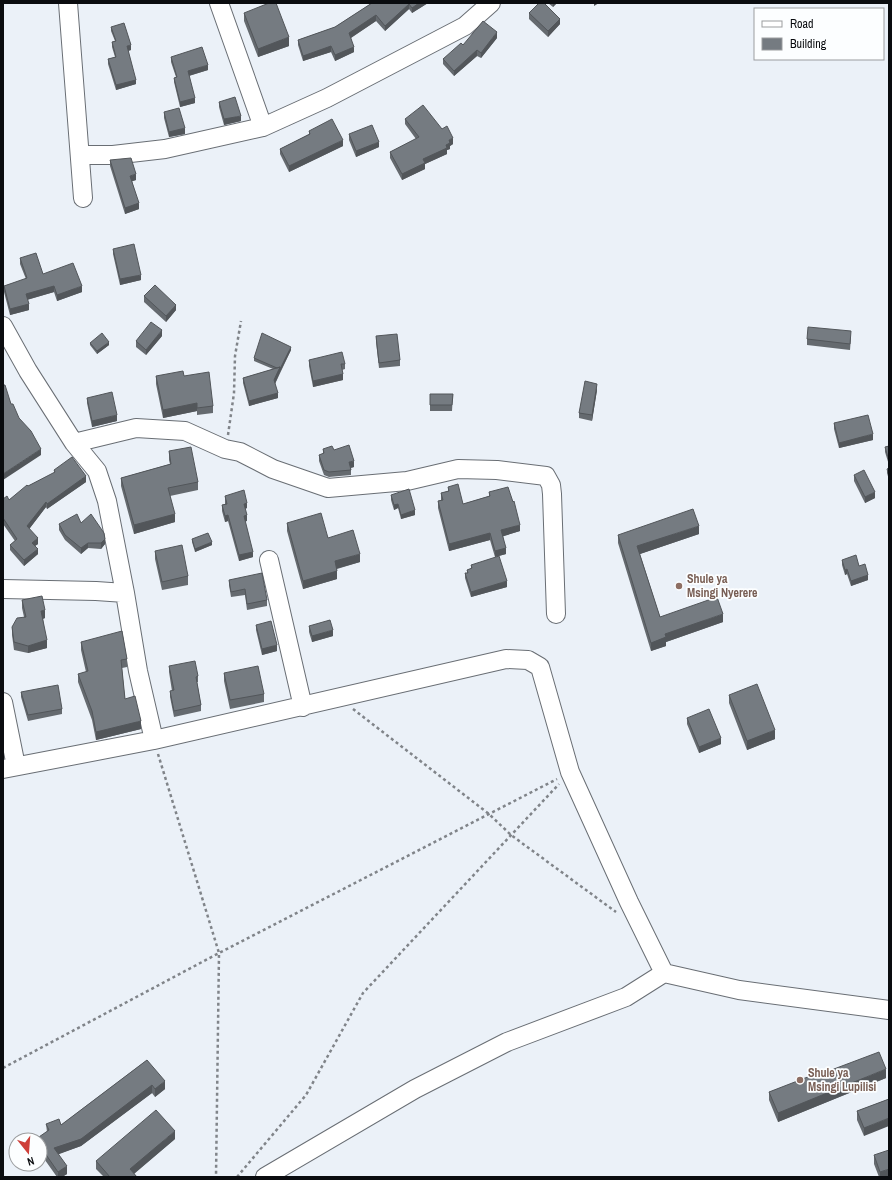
<svg xmlns="http://www.w3.org/2000/svg" width="892" height="1180" viewBox="0 0 892 1180" font-family="'Archivo Narrow',sans-serif">
<rect width="100%" height="100%" fill="#ebf1f8"/>
<g fill="none" stroke-linecap="round" stroke-linejoin="round">
<g stroke="#696e74" stroke-width="20">
<path id="minor" d="M68 3 83 198
M219 3 263 127
M80 155H113L165 149 263 127 327 98 465 26 491 3
M3 326 28 371 74 443 97 471 107 501 125 593
M74 443 136 428 185 431 225 449 240 452 273 469 328 488 407 481 458 469 497 470 546 476 551 485 552 494 556 614
M269 560 303 707
M3 589 96 591 125 593 138 671 154 740
M3 702 16 766
M3 769 154 740 506 659 528 660 540 667 570 772 629 902 664 973
M265 1177 415 1089 507 1042 626 997 664 973 739 990 889 1010"/>
</g>
<path stroke="#808489" stroke-width="2.5" stroke-dasharray="3 3" stroke-linecap="butt" d="M228 435 234 393 235 356 241 321
M353 709 489 814 511 835 616 912
M158 754 219 953 216 1177
M3 1068 219 953 557 779
M237 1177 306 1095 363 993 559 784"/>
<use href="#minor" stroke="#fff" stroke-width="18"/>
</g>
<path fill="#656a6f" d="M372 3H428L412 13 409 9 385 31 376 21 351 38 354 52 335 61 331 52 303 61 298 45V40L335 27Z
M548 3H557L553 7Z
M244 13 289 46 258 57 244 21Z
M529 13 560 24 548 37 529 19Z
M111 27 131 50 128 51 136 84 116 90 108 64V59L115 57 112 47V42L115 41 111 31Z
M497 38 481 58 477 56 454 76 443 64V59L463 45Z
M171 57 208 70 189 76 195 103 180 107 174 82V78L176 77 171 62Z
M219 102 241 121 224 125 219 107Z
M164 112 185 134 169 137 164 118Z
M405 119 453 144 450 146V149L447 150V154L425 164V169L402 180 390 158V152L416 139 405 124Z
M309 131 343 146 289 172 280 154V149L309 134Z
M349 134 379 147 356 157 349 140Z
M110 160 136 180 132 181 139 209 125 214 110 166Z
M113 249 141 280 120 285 113 254Z
M20 258 43 274 82 292 57 301 54 292 27 300 29 310 10 315 4 292V286L26 279 20 264Z
M144 296 176 310 166 322 144 302Z
M162 336 146 355 136 347V341Z
M376 336 400 360V366L379 368 376 342Z
M851 337 850 350 807 345V339Z
M90 343 109 345 97 354 90 345Z
M291 350 275 384 278 398 249 406 243 383V378L273 369 254 361V358Z
M309 360 345 364V369L342 370 343 380 313 387 309 366Z
M156 376H184L213 406V413L197 415V411L163 418 156 384Z
M597 390 592 421 579 418V413Z
M430 394H453L452 411H430Z
M87 398 117 421 92 427 87 403Z
M834 423 873 440 839 448 834 429Z
M889 446V465L885 452V447Z
M323 449 334 450 354 467 351 468V475L329 477 324 475 319 461V455L323 454Z
M169 451 198 482V490L170 496 175 522 134 534 121 486V478L170 464 169 460Z
M889 468V480L887 473V469Z
M54 470 86 482 47 509 46 507 29 529 38 544 35 546 38 554 24 566 10 550V545L15 541 3 524V499L9 500 28 486 54 473Z
M854 475 875 498 865 503 854 481Z
M448 487 463 504 489 496V492L520 531 503 536 506 554 495 557 490 540 449 551 438 508V501L441 500V493L448 491Z
M391 495 415 515 401 519 398 508 394 510 391 500Z
M225 496 247 508 245 509 247 521H245L253 557 239 561 228 521 225 522 222 511V505L225 504Z
M81 523 105 544 101 549 88 548 81 554 65 540 59 530V524Z
M287 523 328 538 360 562 337 569V579L303 589 287 531Z
M699 534 640 554 660 617 723 622 666 642V646L651 651 618 543V535Z
M192 539 212 545 195 552 192 542Z
M155 551 188 576V585L162 590 155 559Z
M842 560 859 566 868 580 851 586 847 574 845 575 842 565Z
M471 565 507 587 471 597 465 578V573H467V570L471 569Z
M229 580 267 600V606L247 610 245 595 231 597 229 585Z
M22 600 45 618 43 619 47 648 28 653 14 650 12 635V627L24 617 22 608Z
M256 625 277 651 262 655 256 630Z
M309 626 333 636 312 642 309 632Z
M81 642 127 659V667L122 668 125 699 141 729 96 740 92 720 78 682V674L86 672 81 650Z
M169 666 198 676V682H197L201 705V711L174 717 170 697V691H172L169 672Z
M224 673 264 694V702L230 709 224 681Z
M21 692 62 709V714L28 721 21 697Z
M729 695 775 739 747 750 729 703Z
M687 718 721 744 699 753 687 724Z
M147 1060 165 1089 155 1097 152 1093 81 1146 58 1154 67 1174 62 1177H57L40 1153V1140H36V1139L47 1132 46 1124 61 1125Z
M818 1075 886 1078 778 1122 769 1100V1092Z
M889 1099 864 1136 857 1120V1111Z
M175 1139 134 1174 137 1177H104L96 1169V1161Z
M874 1155 889 1177H879L874 1164Z"/>
<path fill="#52565a" d="M419 3H428L412 13V8Z
M553 3H557L553 7Z
M594 3H599L594 6Z
M409 4V9L385 31V26Z
M376 15V21L349 39V33Z
M560 19V24L548 37V31Z
M497 32V38L481 58V53Z
M289 37V46L258 57V49Z
M131 45V50L127 51V46Z
M331 46V52L303 61V56Z
M354 47V52L335 61V55Z
M477 50V56L454 76V71Z
M208 65V70L188 76V71Z
M136 80V84L116 90V85Z
M195 98V103L180 107V102Z
M241 116V121L224 125V119Z
M185 128V134L169 137V132Z
M453 138V144L450 146V149L447 150V154L425 164V169L402 180V174L423 159 446 145 449 140Z
M343 140V146L289 172V166Z
M379 142V147L356 157V151Z
M136 174V180L130 182V176Z
M139 203V209L125 214V208Z
M141 275V280L120 285V279Z
M54 286V292L26 300V294Z
M82 286V292L57 301V295Z
M29 304V310L10 315V309Z
M176 305V310L166 322V316Z
M162 330V336L146 355V350Z
M109 342V345L97 354V351Z
M291 347V350L280 372V369Z
M280 367V372L274 386V380Z
M343 374V380L313 387V381Z
M597 384V390L592 421V415Z
M278 393V398L249 406V401Z
M197 403V411L163 418V410Z
M117 415V421L92 427V421Z
M873 434V440L839 448V443Z
M41 449V455L3 480V474Z
M354 461V467L349 468V462Z
M86 476V482L47 509V504Z
M875 492V498L865 503V497Z
M46 502V507L27 532V526Z
M247 503V508L244 509V504Z
M398 504V508L394 510V505Z
M415 510V515L401 519V515Z
M175 514V522L134 534V525Z
M228 515V521L225 522V516Z
M247 515V521L244 522V516Z
M520 525V531L501 537V530Z
M699 526V534L637 555V546Z
M490 533V540L449 551V544Z
M38 538V544L32 548V543Z
M105 539V544L101 549V543Z
M212 542V545L195 552V549Z
M88 543V548L81 554V548Z
M506 548V554L495 557V551Z
M38 549V554L24 566V560Z
M253 552V557L239 561V555Z
M360 554V562L335 569V561Z
M847 569V574L845 575V570Z
M337 571V579L303 589V581Z
M868 575V580L851 586V581Z
M507 581V587L471 597V592Z
M45 610V618L41 619V611Z
M723 614V622L666 642V646L651 651V643L665 634Z
M333 630V636L312 642V636Z
M47 640V648L28 653V646Z
M277 645V651L262 655V649Z
M141 721V729L96 740V732Z
M775 730V739L747 750V741Z
M721 738V744L699 753V747Z
M886 1069V1078L778 1122V1113Z
M165 1081V1089L155 1097V1089Z
M152 1085V1093L81 1146 54 1156V1148Z
M889 1118V1126L864 1136V1128Z
M175 1131V1139L130 1177V1169Z
M67 1166V1174L62 1177H58V1172Z
M889 1169V1177H880V1172Z"/>
<path fill="#757b81" stroke="#52565a" d="M269 3H276L289 37 258 49 244 13Z
M372 3H419L412 8 409 4 385 26 376 15 349 33 354 47 335 55 331 46 303 56 298 40 335 27Z
M539 3H544L560 19 548 31 529 13Z
M483 21 497 32 481 53 477 50 454 71 443 59 461 43 463 45Z
M124 23 131 45 127 46 136 80 116 85 108 59 116 57 112 42 116 41 111 27Z
M202 47 208 65 188 71 195 98 180 102 174 78 177 77 171 57Z
M235 97 241 116 224 119 219 102Z
M423 105 442 129 447 126 453 138 449 140 450 143 446 145 447 148 423 159 425 163 402 174 390 152 419 137 405 119Z
M179 108 185 128 169 132 164 112Z
M332 119 343 140 289 166 280 149 310 134 309 131Z
M372 125 379 142 356 151 349 134Z
M131 158 136 174 130 176 139 203 125 208 110 160Z
M134 244 141 275 120 279 113 249Z
M36 253 43 274 73 263 82 286 57 295 54 286 26 294 29 304 10 309 4 286 27 278 20 258Z
M155 285 176 305 166 316 144 296Z
M151 322 162 330 146 350 136 341Z
M808 327 851 331 850 344 807 339Z
M102 333 109 342 97 351 90 343Z
M262 333 291 347 280 369V367L277 368 254 358Z
M397 334 400 360 379 363 376 336Z
M342 352 345 364H341L343 374 313 381 309 360Z
M280 367 274 380 278 393 249 401 243 378Z
M183 371 184 376 209 372 213 406 197 408V403L163 410 156 376Z
M585 381 597 384 592 415 579 413Z
M3 385H5L11 404H13L19 418 31 431 41 449 3 474Z
M112 392 117 415 92 421 87 398Z
M430 394H453L452 405H430Z
M868 415 873 434 839 443 834 423Z
M349 445 354 461 349 462 351 470 329 472 324 470 319 455 324 453 323 449 332 446 334 450Z
M889 446V461L885 447Z
M191 447 198 482 168 488 175 514 134 525 121 478 171 464 169 451Z
M72 457 86 476 47 504 46 502 27 526 38 538 32 543 38 549 24 560 10 545 17 539 3 518V499L7 496 9 500 27 485 28 486 55 472 54 470Z
M889 468V476L887 469Z
M864 470 875 492 865 497 854 475Z
M458 484 463 504 490 496 489 492 508 487 513 502 514 501 520 525 501 530 506 548 495 551 490 533 449 544 438 501 443 500 441 493 449 491 448 487Z
M409 489 415 510 401 515 398 504 394 505 391 495Z
M244 490 247 503 244 504 247 515 244 516 253 552 239 555 228 515 225 516 222 505 227 504 225 496Z
M693 509 699 526 637 546 660 617 717 597 723 614 665 634 666 637 651 643 618 535Z
M321 513 328 538 353 530 360 554 335 561 337 571 303 581 287 523Z
M77 514 81 523 91 514 104 533 105 539 101 543H88L81 548 65 535 59 524Z
M208 533 212 542 195 549 192 539Z
M182 545 188 576 162 582 155 551Z
M856 555 859 566 865 564 868 575 851 581 847 569 845 570 842 560Z
M499 556 507 581 471 592 465 573H468L467 570 472 568 471 565Z
M262 573 267 600 247 604 245 589 231 592 229 580Z
M42 596 45 610 41 611 47 640 28 646 14 642 12 627 17 618 26 617 22 600Z
M330 620 333 630 312 636 309 626Z
M271 621 277 645 262 649 256 625Z
M122 631 127 659 121 660 125 699 135 696 141 721 96 732 92 711 78 674 88 671 81 642Z
M195 661 198 676 196 677 201 705 174 711 170 691 174 690 169 666Z
M258 666 264 694 230 700 224 673Z
M757 684 775 730 747 741 729 695Z
M58 685 62 709 28 715 21 692Z
M709 709 721 738 699 747 687 718Z
M879 1052 886 1069 778 1113 769 1092 818 1073V1075Z
M147 1060 165 1081 155 1089 152 1085 81 1139 54 1148 67 1166 58 1172 40 1146V1140H36V1139L49 1130 46 1124 59 1119 61 1125Z
M889 1099V1118L864 1128 857 1111Z
M156 1110 175 1131 130 1169 137 1177H110L96 1161Z
M889 1150V1169L880 1172 874 1155Z"/>
<g fill="#8d6e63" stroke="#fcfeff" stroke-width="1.5">
<circle cx="679" cy="586" r="4"/>
<circle cx="800" cy="1080" r="4"/>
</g>
<g text-anchor="middle" stroke-width="3.5" stroke-linejoin="round" paint-order="stroke">
<g font-size="12" font-weight="bold" fill="#785e54" stroke="#fcfeff" text-anchor="start">
<text x="687" y="583">Shule ya<tspan x="687" dy="14">Msingi Nyerere</tspan></text>
<text x="808" y="1077">Shule ya<tspan x="808" dy="14">Msingi Lupilisi</tspan></text>
</g>
</g>
<rect width="892" height="1180" fill="none" stroke="#0a0c0f" stroke-width="8"/>
<rect x="754" y="8" width="130" height="52" fill="#fcfeff" stroke="#9b9d9f"/>
<rect x="762" y="21" width="20" height="6" fill="#ffffff" stroke="#9b9d9f"/>
<text x="790" y="28" font-size="12" fill="#0a0c0f">Road</text>
<rect x="762" y="38" width="20" height="12" fill="#757b81" stroke="#9b9d9f"/>
<text x="790" y="48" font-size="12" fill="#0a0c0f">Building</text>
<g transform="translate(28 1152) rotate(163)"><circle r="19" fill="#fcfeff" stroke="#9b9d9f"/>
<path d="M0-3L7 15L0 10L-7 15Z" fill="#ce3f39"/>
<text y="-6" font-size="11" font-weight="bold" text-anchor="middle" fill="#0a0c0f">N</text>
</g>
</svg>
